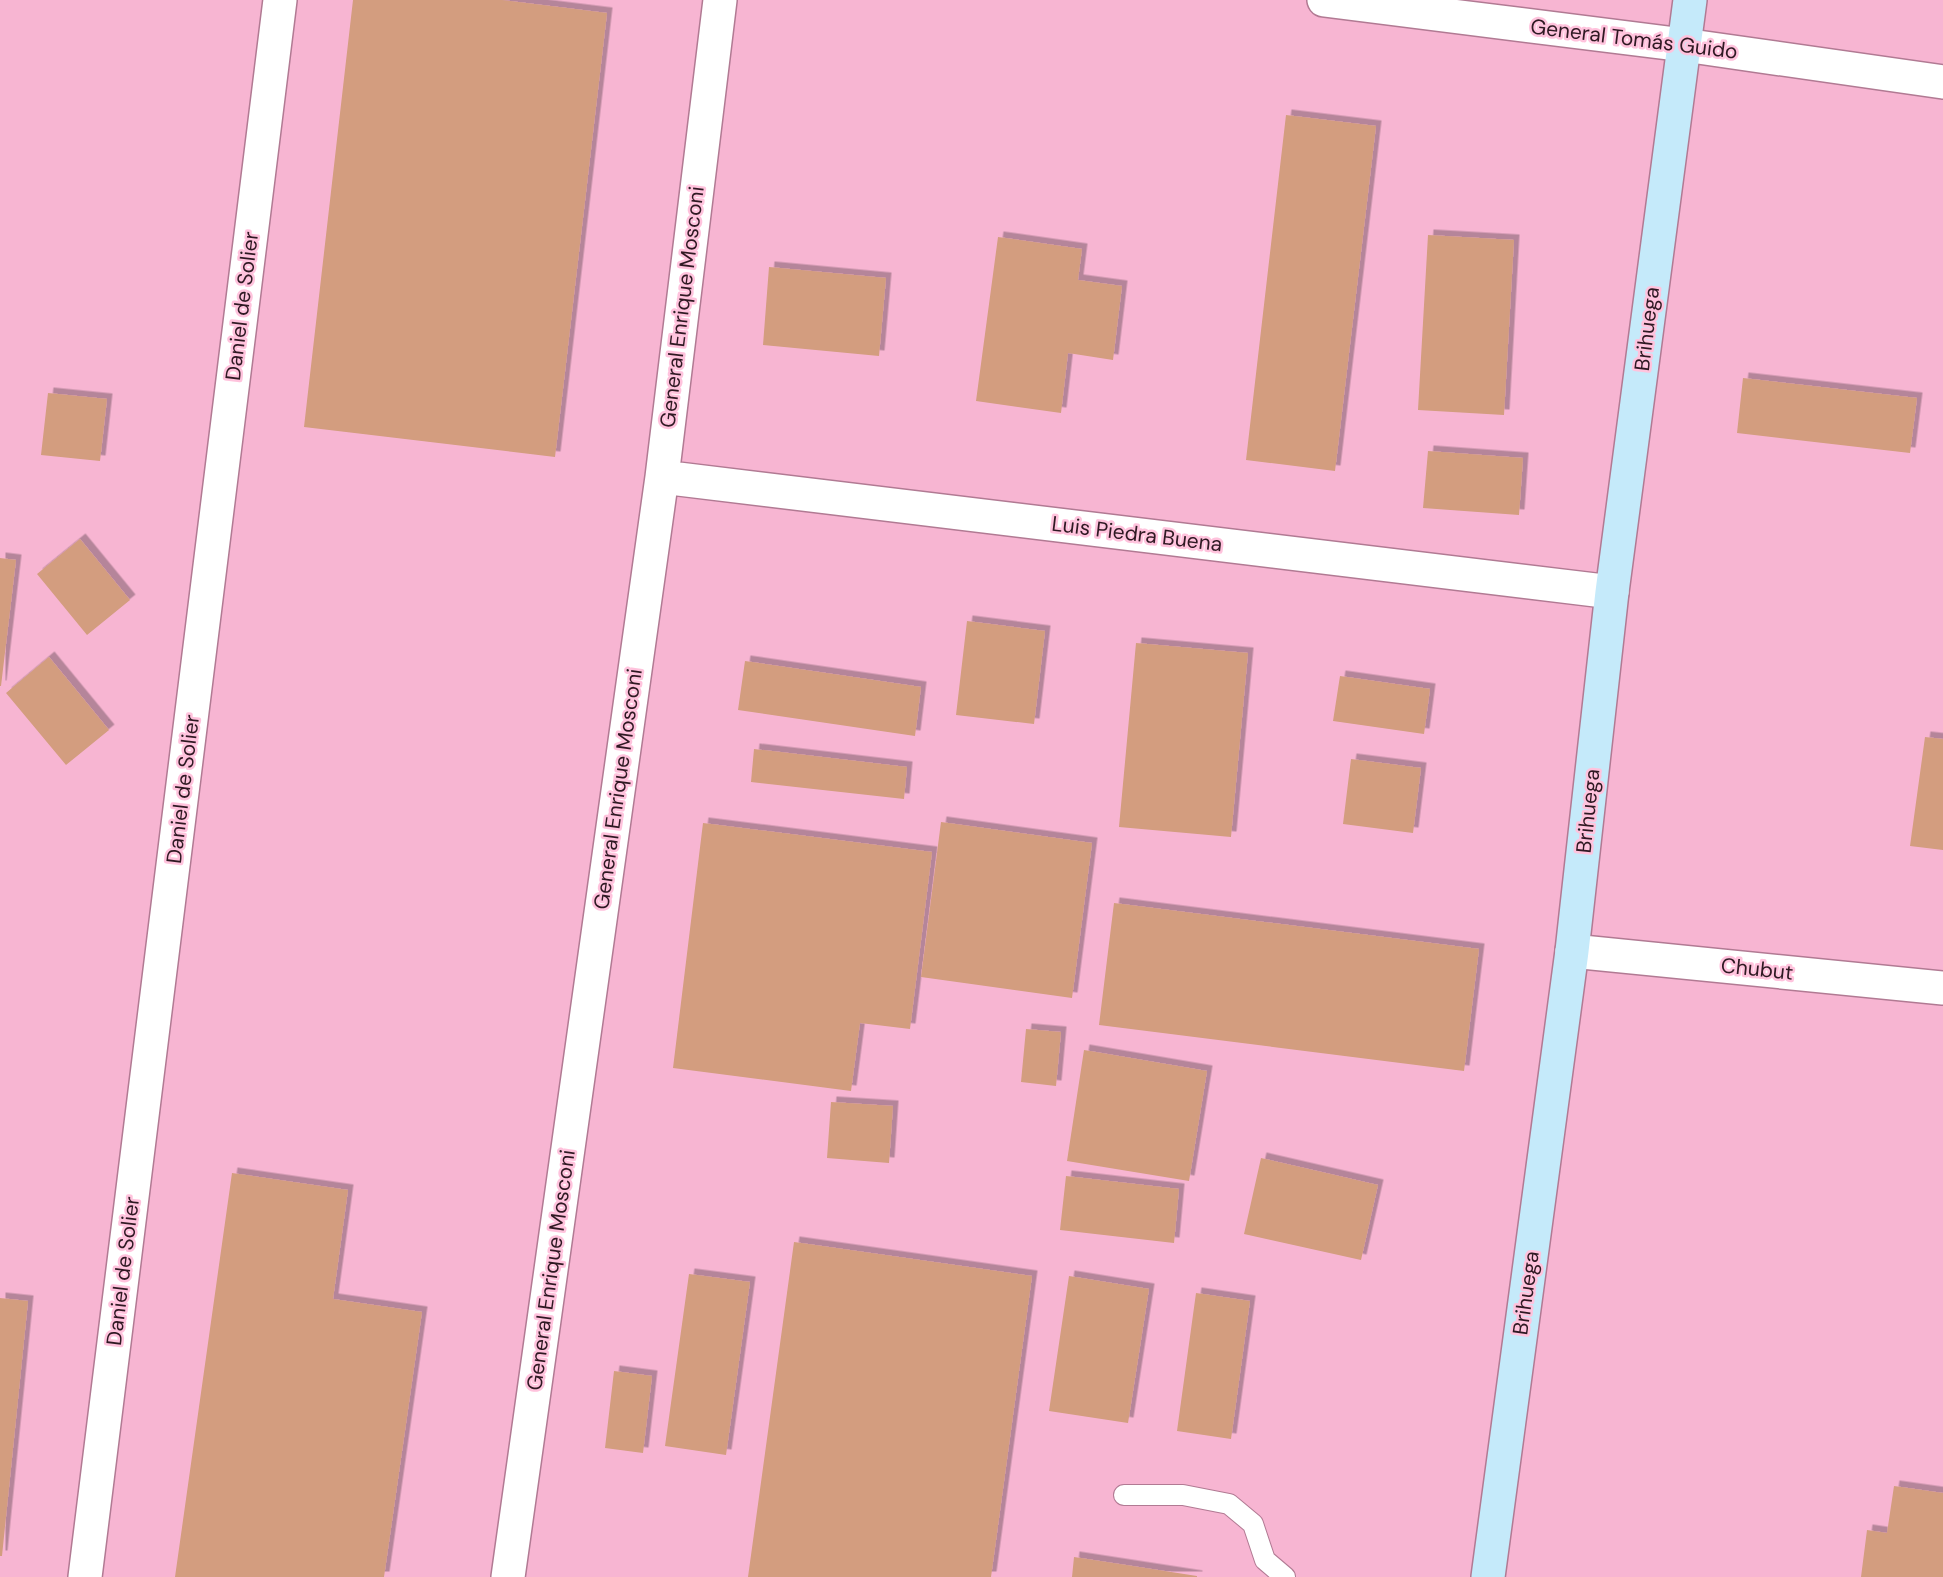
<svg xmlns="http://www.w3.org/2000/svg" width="1943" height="1577" viewBox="0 0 1943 1577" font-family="'DM Sans',sans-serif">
<defs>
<filter id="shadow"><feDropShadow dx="5.5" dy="-5.5" stdDeviation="0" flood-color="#0004"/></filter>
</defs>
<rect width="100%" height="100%" fill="#ffc3dd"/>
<path fill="#f7b5d2" d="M0 0H1943V1577H0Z"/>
<path fill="#d39d7f" filter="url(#shadow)" d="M353 0H502L607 13 555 457 304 427Z
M1286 115 1376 126 1335 471 1246 460Z
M1428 235 1514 240 1504 415 1418 410Z
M998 237 1082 249 1078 280 1122 286 1113 360 1068 353 1061 413 976 401Z
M769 267 886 278 879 356 763 345Z
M1743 378 1917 398 1910 453 1737 433Z
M48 393 107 399 100 461 41 455Z
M1428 451 1523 458 1519 515 1423 508Z
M80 539 130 600 87 635 37 574Z
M0 558 16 560 1 686H0Z
M967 621 1045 631 1034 724 956 715Z
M1136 643 1248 653 1231 837 1119 827Z
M49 657 109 730 66 765 6 693Z
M745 661 921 687 915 736 738 710Z
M1340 676 1430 689 1424 734 1333 721Z
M1925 737 1943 739V850L1910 846Z
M754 749 907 767 904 799 751 782Z
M1351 759 1421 768 1413 833 1343 824Z
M941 822 1092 843 1072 998 921 977Z
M703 823 932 852 910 1029 860 1023 851 1091 673 1068Z
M1114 903 1479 949 1464 1071 1099 1025Z
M1026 1029 1061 1032 1056 1086 1021 1082Z
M1084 1050 1207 1071 1189 1181 1067 1161Z
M831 1102 893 1106 889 1163 827 1158Z
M1261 1158 1378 1185 1361 1260 1244 1234Z
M232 1173 348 1190 333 1299 422 1312 384 1577H175Z
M1066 1176 1179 1189 1174 1243 1060 1230Z
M794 1242 1032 1276 991 1577H748Z
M689 1274 750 1282 726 1455 665 1446Z
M1069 1276 1149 1289 1128 1423 1049 1411Z
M1196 1293 1250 1301 1231 1439 1177 1431Z
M0 1298 28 1301 2 1556H0Z
M614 1371 652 1376 643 1453 605 1448Z
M1894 1486 1943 1493V1577H1861L1867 1530 1887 1533Z
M1074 1557 1197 1576V1577H1072Z"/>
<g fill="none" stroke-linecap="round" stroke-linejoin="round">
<g stroke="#b17a93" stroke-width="22">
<path id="lane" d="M1124 1495H1183L1229 1504 1253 1524 1265 1560 1285 1577"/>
</g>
<g stroke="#b17a93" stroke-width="36">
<path id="street" d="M1324 0 1684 45 1943 82
M662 477 1612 592
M1572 951 1943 988
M85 1577 280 0
M508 1577 662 477 720 0"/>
</g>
<g stroke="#b17a93" stroke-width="36">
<path id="secondary" d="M1488 1577 1572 951 1612 592 1690 0"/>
</g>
<use href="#lane" stroke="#fff" stroke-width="20"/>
<use href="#street" stroke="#fff" stroke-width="33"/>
<use href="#secondary" stroke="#c5eafa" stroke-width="33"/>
</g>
<g text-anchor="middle" stroke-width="5" stroke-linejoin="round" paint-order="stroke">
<g font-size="21" fill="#2f1923" stroke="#ffc3dd">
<text transform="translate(1634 39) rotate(7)" y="7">General Tomás Guido</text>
<text transform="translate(242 306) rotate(-83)" y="7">Daniel de Solier</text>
<text transform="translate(682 307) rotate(-83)" y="7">General Enrique Mosconi</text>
<text transform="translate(1647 329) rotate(-83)" y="7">Brihuega</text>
<text transform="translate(1137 534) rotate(7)" y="7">Luis Piedra Buena</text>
<text transform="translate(183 789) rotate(-83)" y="7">Daniel de Solier</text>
<text transform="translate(618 789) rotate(-82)" y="7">General Enrique Mosconi</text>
<text transform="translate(1588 811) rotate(-84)" y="7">Brihuega</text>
<text transform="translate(1757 969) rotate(6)" y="7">Chubut</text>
<text transform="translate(551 1270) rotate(-82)" y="7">General Enrique Mosconi</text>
<text transform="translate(123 1271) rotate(-83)" y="7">Daniel de Solier</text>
<text transform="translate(1526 1293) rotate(-82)" y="7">Brihuega</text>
</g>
</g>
</svg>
